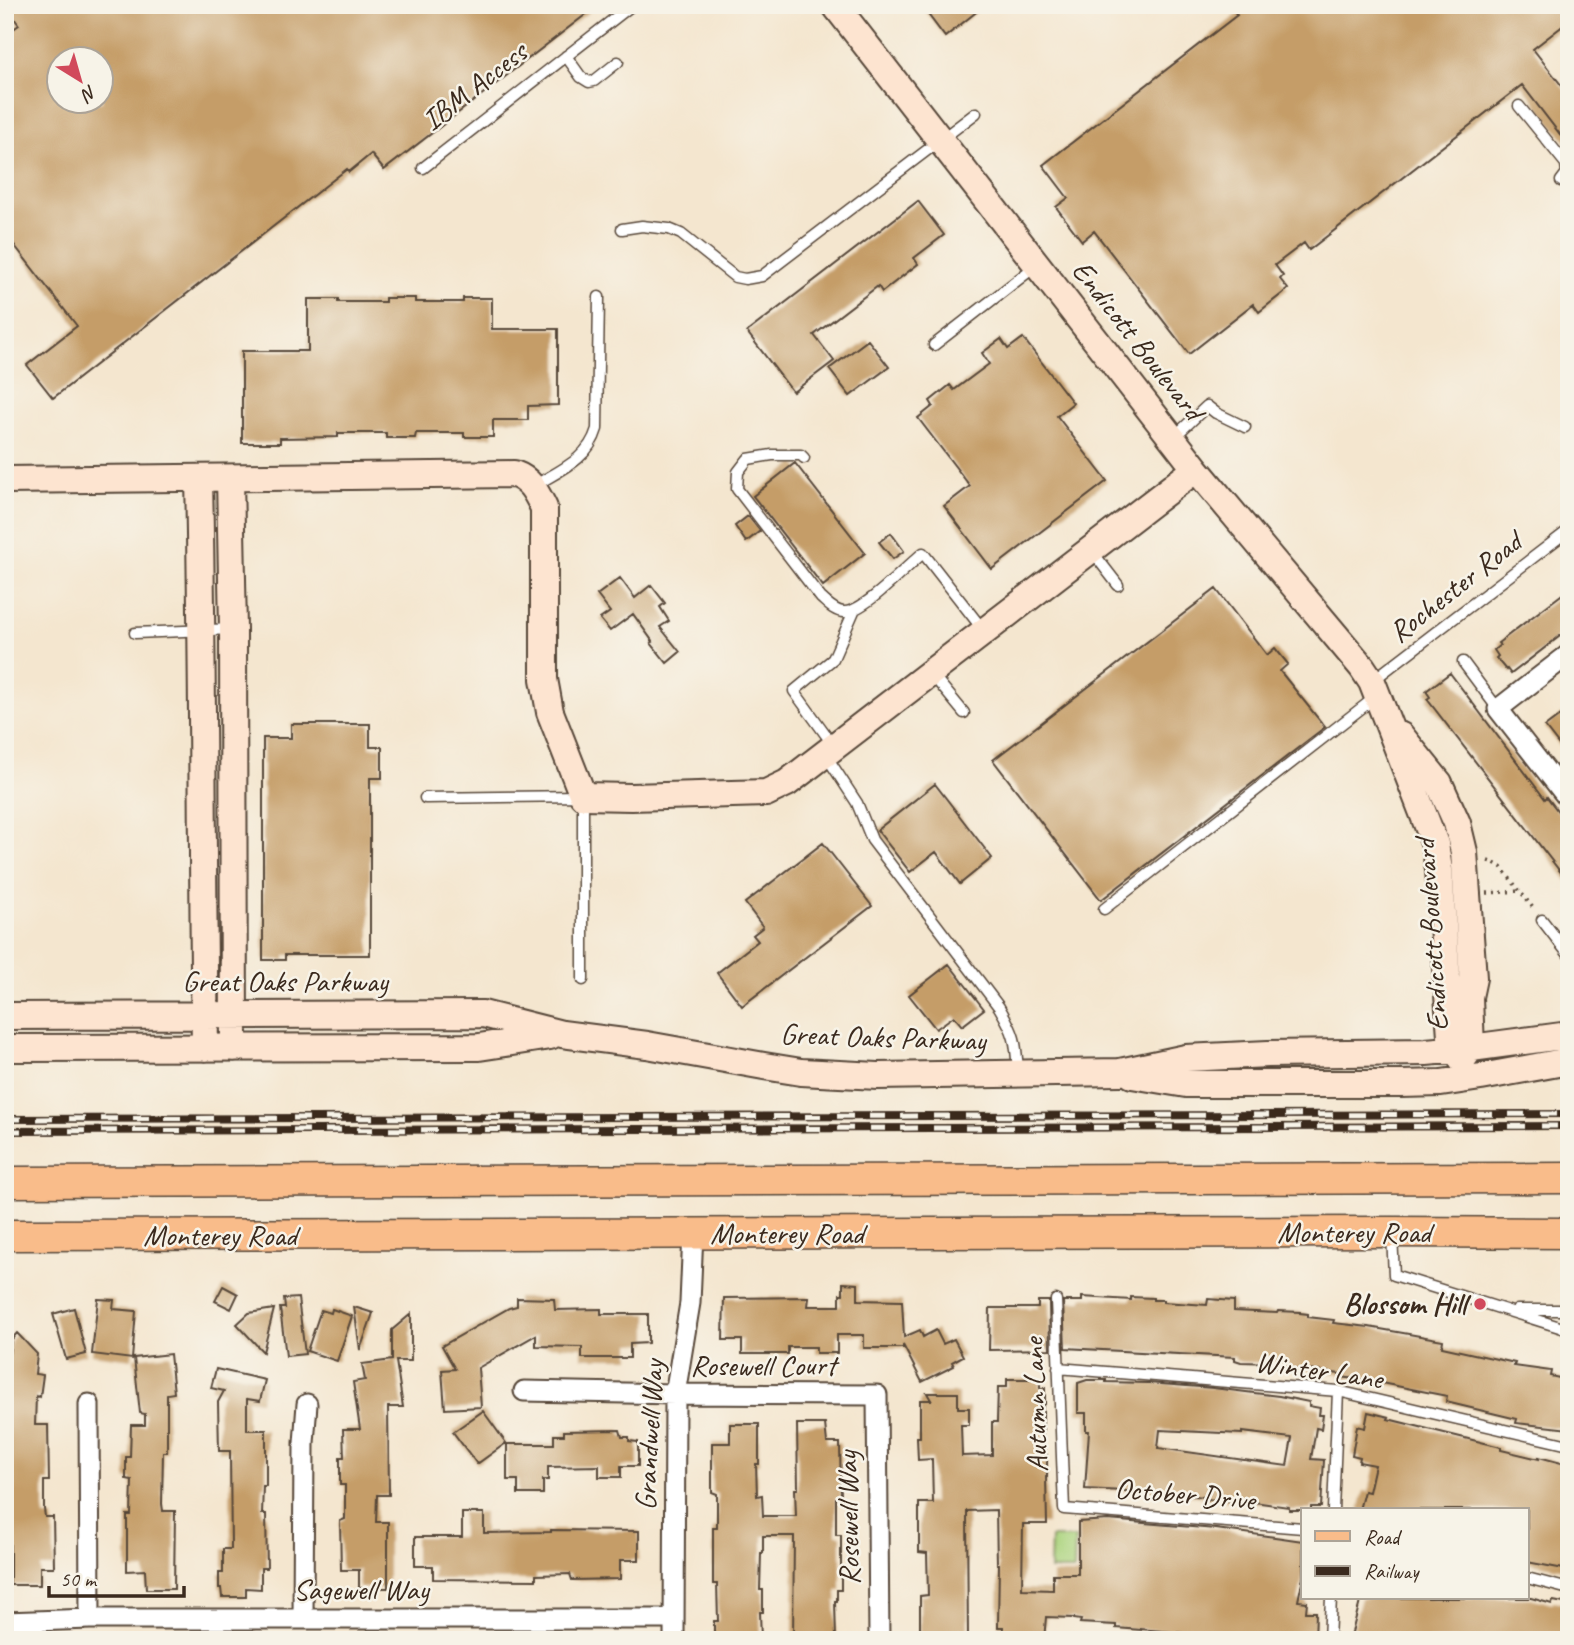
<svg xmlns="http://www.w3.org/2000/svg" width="1574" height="1645" viewBox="0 0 1574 1645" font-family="Caveat,sans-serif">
<rect width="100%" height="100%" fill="#f7f3e8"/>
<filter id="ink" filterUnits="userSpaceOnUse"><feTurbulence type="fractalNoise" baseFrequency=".0143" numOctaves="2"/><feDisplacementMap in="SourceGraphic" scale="14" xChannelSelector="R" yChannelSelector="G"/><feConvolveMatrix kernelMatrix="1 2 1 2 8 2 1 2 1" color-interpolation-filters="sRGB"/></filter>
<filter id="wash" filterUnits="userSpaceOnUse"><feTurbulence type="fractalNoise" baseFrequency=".00686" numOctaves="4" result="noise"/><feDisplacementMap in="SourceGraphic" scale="28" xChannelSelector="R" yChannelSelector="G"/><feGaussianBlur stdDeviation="1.57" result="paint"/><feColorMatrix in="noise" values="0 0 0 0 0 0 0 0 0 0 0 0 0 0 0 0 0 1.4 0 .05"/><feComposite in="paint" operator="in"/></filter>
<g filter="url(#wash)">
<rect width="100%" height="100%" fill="#f4e6cf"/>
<path fill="#acd47f" stroke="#747f4e" stroke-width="2" d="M1051 1538H1075L1074 1570H1050Z"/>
<g id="blocks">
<path fill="#c59d68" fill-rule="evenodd" d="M5 5H598L384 170 371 154 349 172 347 169 53 398 27 365 77 326 12 242 5 247V35L19 25ZM60 60H102V102H60Z
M921 5H985L945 37Z
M1229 5H1569V21L1533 49 1569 95V146L1522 85 1309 250 1304 243 1275 265 1283 276 1280 279 1288 289 1259 312 1253 304 1189 354 1094 231 1082 241 1056 207 1068 198 1043 165 1237 15Z
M918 201 944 235 914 258 918 264 882 292 878 286 814 335 834 361 793 392 747 332Z
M385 298H415V302H463V298H492V329H558V405L528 406V420H493V437H464V433H416L415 438H386V433H338V437L280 438V443H242V351H308V299H338V302H385Z
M1023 338 1073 403 1057 416 1107 481 992 569 944 506 970 486 918 418 933 406 930 401 950 385 954 390 989 364 982 353 1001 339 1008 349Z
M868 340 889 367 850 396 829 369Z
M795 463 865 553 823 586 753 496Z
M748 516 760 531 746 542 735 526Z
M891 533 904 551 893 559 879 542Z
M620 578 635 598 651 585 665 603 660 607 669 621 660 627 680 652 667 663 651 643 653 642 633 614 610 631 600 619 610 612 597 595Z
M1216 589 1267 655 1275 648 1288 664 1280 671 1325 727 1101 900 993 760Z
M1569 589V629L1511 674 1507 669 1506 670 1496 658 1498 656 1494 650 1500 645 1498 643Z
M1450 673 1545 799 1547 797 1569 826V883L1427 699 1430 697 1426 691Z
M1569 709V758L1545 727Z
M291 724H370V747H382V778H370V955H285V960H263V738H291Z
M935 784 992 858 960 884 936 852 910 872 877 830Z
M823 843 872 906 742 1006 717 973 758 941 753 935 763 927 745 903Z
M949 964 984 1009 962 1026 954 1016 936 1029 909 995Z
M843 1283 858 1284V1300L902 1301 904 1337 920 1330 923 1337 936 1330 943 1344 954 1339 963 1356 952 1362 954 1366 922 1382 903 1345V1348H864V1335H837V1353H816V1347H788V1354H742V1340H723L724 1298 809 1297 808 1306H840V1294H843Z
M223 1286 238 1294 231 1309 215 1301Z
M1082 1297 1131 1300V1297L1153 1298V1300H1163V1302L1207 1305 1208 1299 1234 1301V1311L1277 1313 1278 1311 1300 1312V1313L1308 1314V1317L1334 1320 1333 1323 1369 1327 1443 1340 1442 1347 1515 1363 1514 1366 1551 1371 1550 1376 1569 1380V1429L1516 1423 1517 1419 1446 1402 1447 1396 1366 1380 1340 1377V1374L1308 1370 1274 1367V1363L1241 1362 1235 1360V1357L1065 1348 1063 1301H1082Z
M298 1298 305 1354 286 1356 280 1308H285L284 1299Z
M517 1298 554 1299 555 1310 601 1309V1314H648V1343L630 1344V1358H582V1347L536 1346V1335L478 1368 481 1407 445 1409 442 1370 455 1369 442 1346 509 1308 517 1306Z
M98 1299 114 1300 113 1309 136 1311 132 1359 92 1354Z
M1038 1301H1049L1050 1349 989 1350 990 1308H1038Z
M354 1307 373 1313 360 1350Z
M74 1308 86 1354 66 1359 53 1314Z
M274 1309 263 1352 237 1324 249 1313Z
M332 1309 352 1316 337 1361 307 1351 321 1310 331 1313Z
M411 1314V1361H396L403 1407H388L389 1495H377L376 1522H388V1588H359V1570H341L340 1521 345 1519V1485H340V1457H344L343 1429H360L353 1382 365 1380 362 1364 392 1360V1330Z
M17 1333 37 1354 35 1374 43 1375 40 1397 36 1396 35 1425H48L49 1481H44V1509L45 1517H53L54 1567H40V1585H10V1517H13V1473H5V1384L11 1340Z
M170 1354 174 1393 167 1394V1452H163L162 1504 163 1511H175L174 1589H146L145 1570 127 1571V1515H131L132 1480 126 1479V1457H130L131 1425H145V1414L140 1413 134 1358Z
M216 1369 265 1380 260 1401 247 1399V1430H266V1486H263L262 1514H266L267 1568H261V1589L246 1588V1597H222L221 1588H219V1573H223V1549H231L230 1451H219L218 1402 224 1391 211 1388Z
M1007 1379H1040V1388H1045V1404H1043V1447H1046V1455H1047V1477H1046L1047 1524H1023L1022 1589 1053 1590V1574H1078V1522L1108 1520 1216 1529 1282 1538 1303 1541V1577L1298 1601 1307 1602 1306 1612H1316L1315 1640H1245L1246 1638 1208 1633 1207 1640 1182 1637V1633L1141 1629V1630L1116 1628V1625L1080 1623 1081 1620 1074 1619V1618L1046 1617 1044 1640H1003V1627H998L999 1564H997L996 1510 967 1511 968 1640H920V1596L928 1595 927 1553 919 1552V1503H933L932 1459 918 1460 917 1437H920V1400H931L927 1393H958V1408H969V1425H961L962 1456 992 1455V1422H997L998 1387H1007Z
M1087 1380H1106V1382L1148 1383 1213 1388 1279 1396 1309 1402V1406L1320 1408 1319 1415H1323L1321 1429 1316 1428 1311 1459 1324 1460 1321 1507H1311V1510H1289V1507L1240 1500 1231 1501 1205 1499 1206 1497 1163 1493 1085 1489 1089 1431H1086V1413H1078V1383ZM1160 1430 1242 1434V1432L1292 1438 1287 1466 1158 1448Z
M483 1411 506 1443 477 1464 453 1432Z
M1368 1412 1389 1417 1388 1419 1501 1447V1450L1539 1459V1457L1569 1465V1570L1527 1562V1510H1359L1364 1491 1369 1492 1375 1465 1359 1462 1360 1457 1352 1455 1357 1426 1365 1428Z
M730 1424H759V1464H756L757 1496 762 1495 763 1516H796L795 1489H798L797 1424H825L827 1443H840L841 1498H836V1535H841V1590H837V1601H835L836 1640H793L794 1536H763V1553H761L760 1590H763V1612H760L761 1639 714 1640V1621H718L717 1584H713V1528H717V1494L712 1492V1443H730Z
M620 1430 622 1437H629V1441L638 1442V1466H621V1477H599V1466L548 1467V1480H543V1494H518V1480H507V1444H554V1435H564V1431Z
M462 1513H484V1533L551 1532V1530L639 1531V1560H620V1579L572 1580 570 1574 536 1575V1580L433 1579V1566H415V1537H462Z
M1361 1598H1531L1552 1604 1553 1601 1569 1604V1640H1350Z"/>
</g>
</g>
<g filter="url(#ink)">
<use href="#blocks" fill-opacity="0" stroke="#574639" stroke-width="2"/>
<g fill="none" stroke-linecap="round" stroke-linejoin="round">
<g stroke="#574639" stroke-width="13">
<path id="lane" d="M566 56 581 77 589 82 594 81 618 62
M1519 106 1566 164 1567 173 1561 181
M423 168 632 5
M622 229 642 226 669 229 681 234 735 277 745 279 762 276 976 113
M934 345 1037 265
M1173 438 1207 406 1216 413 1245 427
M804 458 801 455H772L748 459 738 472 737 489 821 598C828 604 835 612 844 612 863 613 907 566 923 553L984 631
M534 486C560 470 588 460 597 429L599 297
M1091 550 1118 585
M135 633 233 629
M1463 662 1498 709
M931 673 964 713
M1372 681 1569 530
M834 746 794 691 833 659 854 611
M825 754 857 803 872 840 999 1007C1015 1034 1016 1040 1018 1072
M1555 782 1569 771
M425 798 583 796V980
M1104 909 1377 696
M1542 920 1569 955
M1392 1235 1394 1275 1569 1330
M1056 1300 1064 1509 1303 1528
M1517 1310H1569
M1058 1368 1338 1391 1569 1445
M1333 1510 1338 1391
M1527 1578 1569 1589
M1329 1640 1331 1598"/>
</g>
<g stroke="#574639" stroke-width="23">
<path id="street" d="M1569 654 1498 709 1569 800
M524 1391 675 1394 877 1395 879 1640
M89 1404 90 1619
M303 1619 304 1443 307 1404
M5 1622 90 1619H674
M674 1640 675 1394 690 1303 693 1233"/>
</g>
<g stroke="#574639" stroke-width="30">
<path id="secondary" d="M835 5 1196 469 1362 667 1372 682 1435 844 1439 870 1452 1050
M199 478C203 668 202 858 205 1048
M230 478 233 629 234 1048
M5 480 514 474C531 480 536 492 544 508V679L550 712 583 796 631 797 766 793 787 783 1196 469
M1401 736 1439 783 1457 823 1464 852 1473 978 1469 997 1471 1048 1462 1060
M5 1016 483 1014 562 1034 647 1045 764 1066 801 1072 878 1076 1120 1072 1186 1058 1268 1054 1426 1052 1471 1048 1569 1035
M5 1048 479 1047 550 1036
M1132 1075 1186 1084H1401L1441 1083 1481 1077 1569 1061"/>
</g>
<g stroke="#574639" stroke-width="33">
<path id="primary" d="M5 1182 1569 1178
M5 1235 1392 1232 1569 1233"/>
</g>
<path stroke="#574639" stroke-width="3.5" stroke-dasharray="2 5" stroke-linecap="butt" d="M1488 861 1494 863 1501 867 1534 909
M1487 893 1521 891"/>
<use href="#lane" stroke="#fff" stroke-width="10"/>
<use href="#street" stroke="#fff" stroke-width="19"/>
<use href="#secondary" stroke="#fde4d0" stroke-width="26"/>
<use href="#primary" stroke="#f9bc8a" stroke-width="30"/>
<g stroke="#3b2a1e" stroke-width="8">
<path id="rail" d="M5 1119 1569 1114
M5 1131 1569 1126"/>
</g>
<use href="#rail" stroke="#f7f3e8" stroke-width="5" stroke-dasharray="16" stroke-linecap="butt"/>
</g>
</g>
<circle fill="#d1495b" stroke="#f7f3e8" stroke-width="2.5" cx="1480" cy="1304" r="7"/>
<g text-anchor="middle" stroke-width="5" stroke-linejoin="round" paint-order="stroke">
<g font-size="30" fill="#3b2a1e" stroke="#f7f3e8">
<text transform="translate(474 86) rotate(-38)" y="10">IBM Access</text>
<text transform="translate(1138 340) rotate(52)" y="10">Endicott Boulevard</text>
<text transform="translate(1455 587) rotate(-38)" y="10">Rochester Road</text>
<text transform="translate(1431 935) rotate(-94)" y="10">Endicott Boulevard</text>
<text x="285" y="991">Great Oaks Parkway</text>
<text transform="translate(883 1037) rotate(2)" y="10">Great Oaks Parkway</text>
<text x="1354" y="1242">Monterey Road</text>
<text x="787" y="1243">Monterey Road</text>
<text x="220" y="1245">Monterey Road</text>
<text x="763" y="1375">Rosewell Court</text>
<text transform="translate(1319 1370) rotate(8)" y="10">Winter Lane</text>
<text transform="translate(1035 1405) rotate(-92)" y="10">Autumn Lane</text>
<text transform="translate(649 1435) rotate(-87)" y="10">Grandwell Way</text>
<text transform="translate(1185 1494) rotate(5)" y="10">October Drive</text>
<text transform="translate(848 1518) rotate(-91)" y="10">Rosewell Way</text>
<text x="361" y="1599">Sagewell Way</text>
</g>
<g font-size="30" font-weight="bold" fill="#3b2a1e" stroke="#f7f3e8" text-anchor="end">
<text x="1466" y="1314">Blossom Hill</text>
</g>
</g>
<rect width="1574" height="1645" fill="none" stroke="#f7f3e8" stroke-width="28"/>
<rect x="1301" y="1508" width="228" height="91" fill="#f7f3e8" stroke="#aca397" stroke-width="2"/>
<rect x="1315" y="1531" width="35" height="10" fill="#f9bc8a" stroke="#aca397" stroke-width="2"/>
<text x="1364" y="1544" font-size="21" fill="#3b2a1e">Road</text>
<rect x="1315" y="1566" width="35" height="10" fill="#3b2a1e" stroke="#aca397" stroke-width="2"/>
<text x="1364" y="1578" font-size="21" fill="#3b2a1e">Railway</text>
<g transform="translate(80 80) rotate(143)"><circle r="33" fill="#f7f3e8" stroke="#aca397" stroke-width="2"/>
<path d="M0-5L12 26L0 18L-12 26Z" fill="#d1495b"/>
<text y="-10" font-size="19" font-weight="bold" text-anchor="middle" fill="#3b2a1e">N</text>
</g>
<path d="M49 1586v10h135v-10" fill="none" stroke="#3b2a1e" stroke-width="3.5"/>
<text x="60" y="1586" font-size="21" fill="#3b2a1e" stroke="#f7f3e8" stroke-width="5" paint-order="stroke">50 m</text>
</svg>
